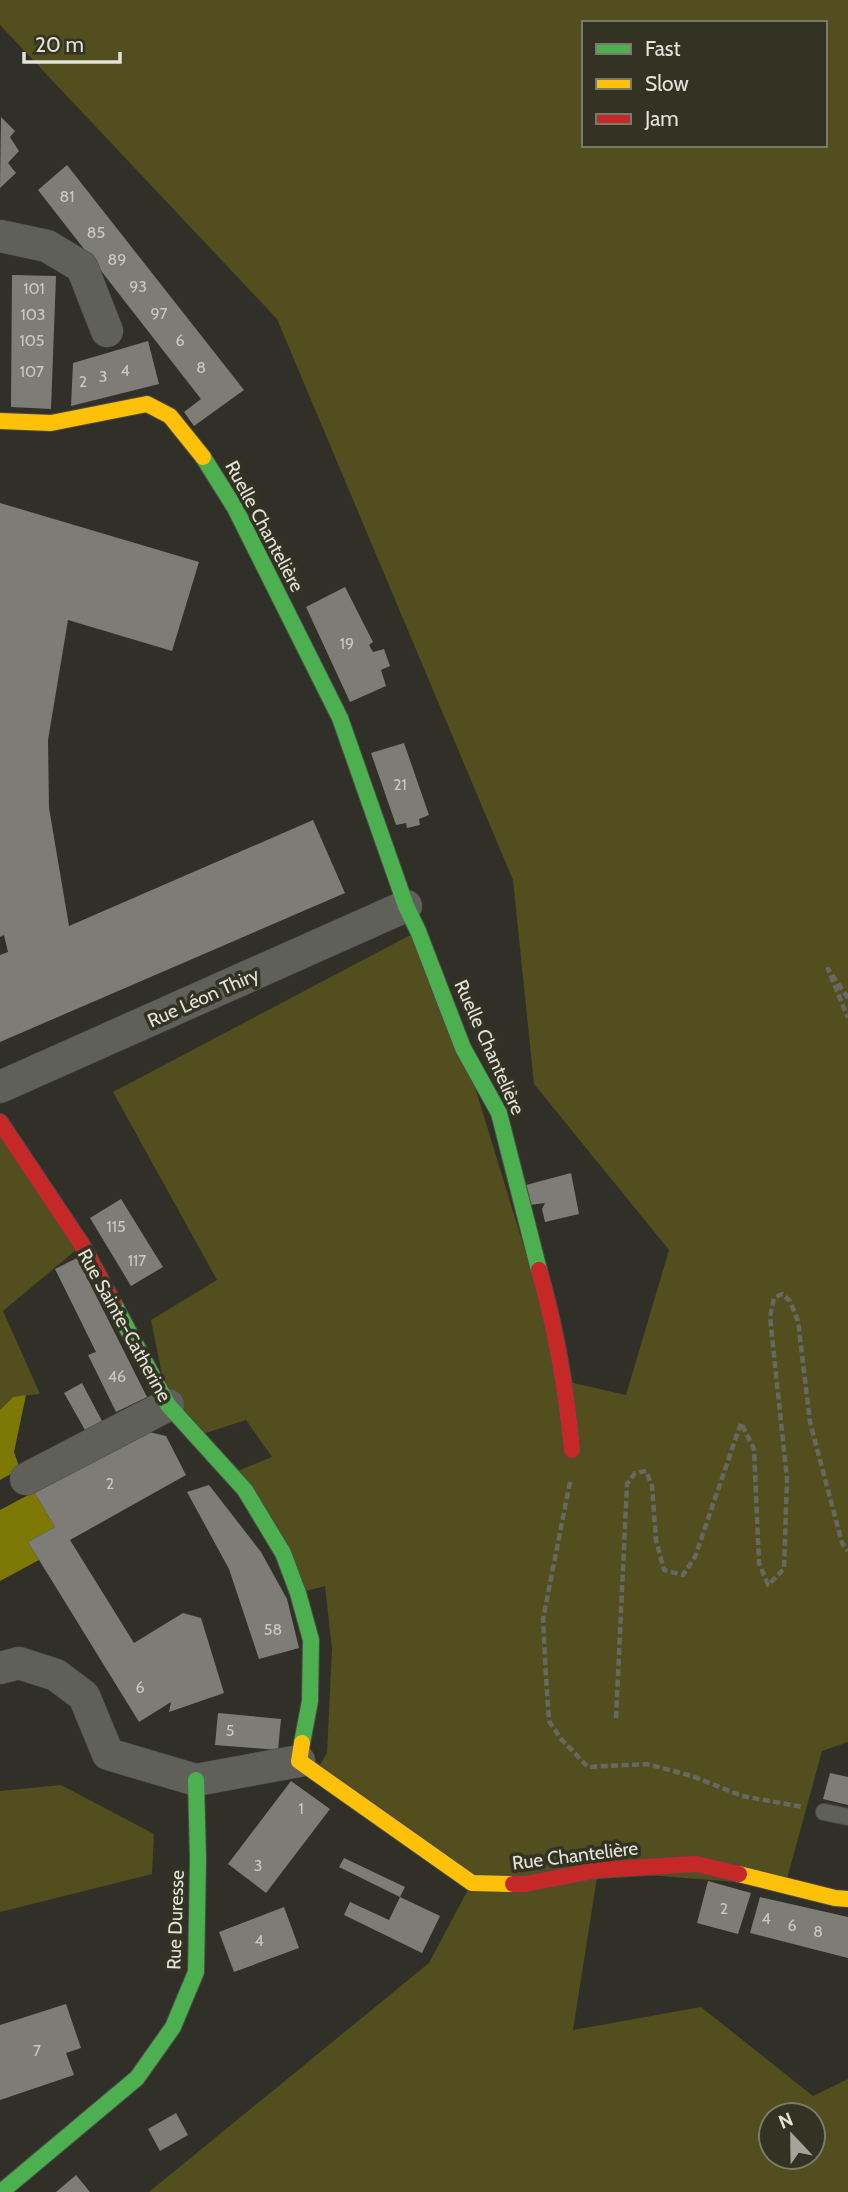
<svg xmlns="http://www.w3.org/2000/svg" width="848" height="2192" viewBox="0 0 848 2192" font-family="Cabin,sans-serif">
<rect width="100%" height="100%" fill="#303028"/>
<path fill="#524e1d" fill-rule="evenodd" d="M0 0H848V1742L822 1751 785 1886 598 1871 573 2030 701 2007 813 2096 848 2079V2192H149L429 1963 471 1884 315 1773 327 1753 332 1649 325 1586 298 1593 230 1474 272 1457 246 1420 196 1436 168 1405 151 1320 217 1280 113 1092 418 931 463 1048 565 1381 626 1395 669 1250 534 1084 513 880 277 319 0 25ZM584 23H825V145H584ZM771 2115H813V2157H771Z
M0 1122 82 1245 3 1311 40 1394 13 1397 0 1410Z
M61 1785 154 1834 152 1874 0 1912V1791Z"/>
<path fill="#7e7807" d="M26 1395 14 1452 20 1469 0 1480V1410L13 1397Z
M34 1492 55 1527 28 1542 39 1560 0 1581V1510Z"/>
<path fill="#7d7c76" d="M1 117 15 131 10 137 19 151 8 163 16 173 0 188Z
M67 165 244 390 194 426 184 412 201 399 38 190Z
M12 275 56 276 51 409 11 407Z
M148 341 159 384 71 406 73 363Z
M0 503 199 562 172 651 68 620 48 740 49 808 69 926 313 820 345 893 0 1042V955L8 952 4 935 0 937Z
M345 587 373 642 369 645 373 652 384 649 390 666 381 670 386 686 350 702 306 607Z
M404 743 429 815 419 819 420 825 407 828 406 823 396 825 371 753Z
M571 1173 579 1214 545 1222 542 1209 545 1203 530 1205 526 1185Z
M121 1199 163 1267 131 1286 90 1218Z
M77 1258 147 1397 116 1412 88 1355 96 1352 55 1269Z
M82 1383 102 1421 85 1430 64 1393Z
M149 1432 166 1436 186 1475 70 1540 134 1643 183 1613 201 1618 224 1693 169 1712 171 1702 139 1722 28 1542 55 1527 34 1492Z
M209 1485 261 1552 287 1599 299 1648 259 1659 229 1569 187 1492Z
M218 1713 281 1719 278 1750 215 1745Z
M830 1773 848 1777V1805L823 1799Z
M291 1781 330 1809 266 1893 228 1864Z
M344 1858 405 1887 400 1897 339 1867Z
M708 1881 751 1893 738 1934 697 1923Z
M400 1897 440 1916 422 1953 344 1915 350 1902 389 1920Z
M760 1897 848 1917V1958L750 1933Z
M284 1907 299 1948 234 1972 219 1932Z
M66 2004 81 2048 66 2053 74 2075 0 2100V2025Z
M176 2113 188 2135 160 2151 148 2129Z
M76 2175 90 2192H56Z"/>
<g fill="none" stroke-linecap="round" stroke-linejoin="round">
<g stroke="#4c4c45" stroke-width="18">
<path id="lane" d="M824 1812 848 1817"/>
</g>
<g stroke="#4c4c45" stroke-width="33">
<path id="street" d="M0 236 47 246 82 267 107 331
M0 1087 406 906
M26 1479 168 1405
M0 1668 19 1663 56 1675 84 1696 108 1754 196 1780 299 1761"/>
</g>
<g stroke="#4c4c45" stroke-width="18">
<path id="fast" d="M203 457 235 508 340 718 406 906 418 931 463 1048 499 1113 539 1270
M114 1304 168 1405 245 1490 283 1553 298 1593 311 1640 310 1701 302 1743
M1 2192 137 2078 173 2027 196 1972 198 1860 196 1780"/>
</g>
<g stroke="#4c4c45" stroke-width="18">
<path id="slow" d="M0 421 51 423 147 404 170 416 203 457
M302 1743 299 1761 472 1883 513 1884
M739 1874 835 1898 848 1899"/>
</g>
<g stroke="#4c4c45" stroke-width="18">
<path id="jam" d="M0 1122 82 1245 114 1304
M539 1270C556 1330 566 1388 572 1450
M513 1884H525L598 1870 696 1864 739 1874"/>
</g>
<path stroke="#686863" stroke-width="4.5" stroke-dasharray="7 3.5" stroke-linecap="butt" d="M848 998 828 969 848 1018
M570 1482 543 1619 546 1677 549 1721 561 1739 588 1767 647 1764 692 1776 742 1796 803 1807
M616 1718 627 1484 635 1473 646 1471 652 1486 656 1540 664 1570 683 1575 695 1557 741 1423 754 1449 759 1563 768 1585 784 1569 787 1479 770 1317 774 1298 782 1294 790 1301 798 1321 810 1422 842 1543 848 1551"/>
<use href="#lane" stroke="#60605b" stroke-width="16"/>
<use href="#street" stroke="#60605b" stroke-width="32"/>
<use href="#fast" stroke="#4caf50" stroke-width="16"/>
<use href="#slow" stroke="#ffc107" stroke-width="16"/>
<use href="#jam" stroke="#c62828" stroke-width="16"/>
</g>
<g text-anchor="middle" stroke-width="7" stroke-linejoin="round" paint-order="stroke">
<g font-size="16" fill="#cac9c0">
<text x="67" y="202">81</text>
<text x="96" y="238">85</text>
<text x="117" y="265">89</text>
<text x="138" y="292">93</text>
<text x="34" y="294">101</text>
<text x="159" y="319">97</text>
<text x="33" y="320">103</text>
<text x="32" y="346">105</text>
<text x="180" y="346">6</text>
<text x="201" y="373">8</text>
<text x="125" y="376">4</text>
<text x="32" y="377">107</text>
<text x="103" y="382">3</text>
<text x="83" y="387">2</text>
<text x="347" y="649">19</text>
<text x="400" y="790">21</text>
<text x="116" y="1232">115</text>
<text x="137" y="1266">117</text>
<text x="117" y="1382">46</text>
<text x="110" y="1489">2</text>
<text x="273" y="1635">58</text>
<text x="140" y="1693">6</text>
<text x="230" y="1736">5</text>
<text x="301" y="1814">1</text>
<text x="258" y="1871">3</text>
<text x="724" y="1914">2</text>
<text x="766" y="1924">4</text>
<text x="792" y="1931">6</text>
<text x="818" y="1937">8</text>
<text x="259" y="1946">4</text>
<text x="37" y="2056">7</text>
</g>
<g font-size="19" fill="#e3e3d9" stroke="#333324">
<text transform="translate(265 526) rotate(62)" y="7">Ruelle Chantelière</text>
<text transform="translate(203 997) rotate(-24)" y="7">Rue Léon Thiry</text>
<text transform="translate(490 1047) rotate(66)" y="7">Ruelle Chantelière</text>
<text transform="translate(125 1325) rotate(61)" y="7">Rue Sainte-Catherine</text>
<text transform="translate(575 1855) rotate(-7)" y="7">Rue Chantelière</text>
<text transform="translate(175 1920) rotate(-88)" y="7">Rue Duresse</text>
</g>
</g>
<rect x="582" y="21" width="245" height="126" fill="#333324" stroke="#79796c" stroke-width="2"/>
<rect x="596" y="44" width="35" height="10" fill="#4caf50" stroke="#79796c" stroke-width="2"/>
<text x="645" y="56" font-size="21" fill="#e3e3d9">Fast</text>
<rect x="596" y="79" width="35" height="10" fill="#ffc107" stroke="#79796c" stroke-width="2"/>
<text x="645" y="91" font-size="21" fill="#e3e3d9">Slow</text>
<rect x="596" y="114" width="35" height="10" fill="#c62828" stroke="#79796c" stroke-width="2"/>
<text x="645" y="126" font-size="21" fill="#e3e3d9">Jam</text>
<g transform="translate(792 2136) rotate(338)"><circle r="33" fill="#333324" stroke="#79796c" stroke-width="2"/>
<path d="M0-5L12 26L0 18L-12 26Z" fill="#a4a49b"/>
<text y="-10" font-size="19" font-weight="bold" text-anchor="middle" fill="#e3e3d9">N</text>
</g>
<path d="M24 52v10h96v-10" fill="none" stroke="#e3e3d9" stroke-width="3.5"/>
<text x="35" y="52" font-size="21" fill="#e3e3d9" stroke="#333324" stroke-width="5" paint-order="stroke">20 m</text>
</svg>
